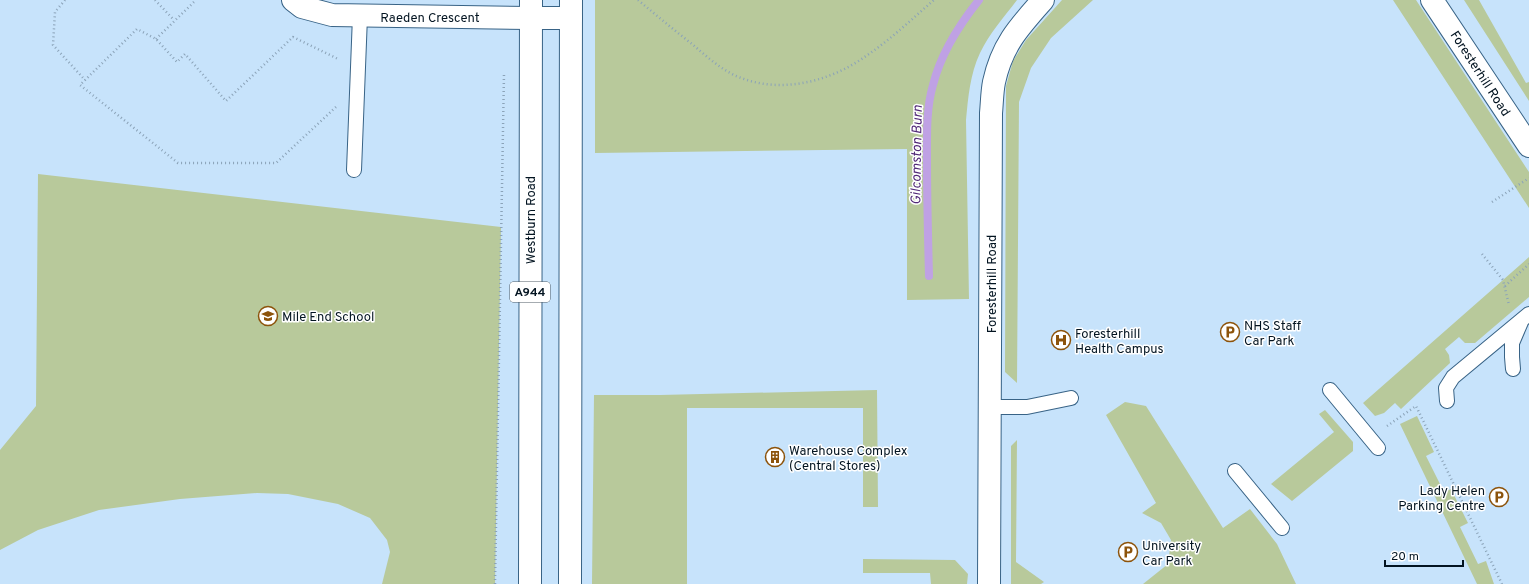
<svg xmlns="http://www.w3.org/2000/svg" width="1529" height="584" viewBox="0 0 1529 584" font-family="Overpass,sans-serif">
<rect width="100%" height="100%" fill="#c7e3fb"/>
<path fill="#b8c99b" d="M595 0H1017C1004 17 989 34 980 53 970 74 968 98 966 120L969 299 907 300V149L595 153Z
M1062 0H1093L1051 38 1031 68 1019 102 1017 383 1005 372 1006 86 1013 61 1026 40Z
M1393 0H1416L1529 172V208Z
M1464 0H1479L1526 83 1529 82V101Z
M38 174 501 227 495 584H382L390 552 387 540 370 518 338 504 288 494 257 493 180 499 99 510 38 530 0 550V450L36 406Z
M1529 257V297L1475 343H1465L1459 337 1445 349 1449 355 1450 363 1401 409 1395 403 1384 413 1375 416 1363 403Z
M877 390 878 507H863V408H687V584H592L594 395H660Z
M1125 402 1146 406 1223 528 1250 509 1277 544 1296 584H1143L1168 564 1171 540 1161 523 1142 513 1156 503 1106 415Z
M1325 410 1353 442V451L1292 501 1271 484 1334 432 1319 414Z
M1417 416 1434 452 1426 456 1444 492 1451 489 1468 523 1460 527 1478 564 1486 561 1494 584H1477L1400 424Z
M1017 440 1016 562 1044 582 1041 584H1011V446Z
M863 559 955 560 968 574 967 584H931L930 573H863Z"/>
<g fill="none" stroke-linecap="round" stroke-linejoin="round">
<path stroke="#bfa1e4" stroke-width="8" d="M929 276C928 237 927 199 927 160 927 135 926 109 933 85 941 53 959 25 979 0"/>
<g stroke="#386386" stroke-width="16">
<path id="service" d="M354 170 360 16
M1513 369 1512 357V343L1521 322
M1330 390 1378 448
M1447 401 1446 388 1453 377 1529 314
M990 407H1027L1071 398
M1235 471 1282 528"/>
</g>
<g stroke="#386386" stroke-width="24">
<path id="minor" d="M293 0 302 7 332 15 530 18H571
M1432 0 1529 146
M989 584 991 113C992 103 992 92 994 82 1002 45 1019 27 1043 0"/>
</g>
<g stroke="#386386" stroke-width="24">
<path id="primary" d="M530 584C532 389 529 195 531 0
M570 584 571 0"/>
</g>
<path stroke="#8ba3b8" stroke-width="2.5" stroke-dasharray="1 3" stroke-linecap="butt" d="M65 0 55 12 53 45 85 80
M155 0 174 20
M638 0C656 15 674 30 692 44 705 55 718 67 734 75 777 95 828 83 866 56 890 40 912 19 934 0
M156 39 196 0
M336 107 276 163H178L80 85 137 29 156 39 177 62 185 54 226 101 293 37 338 59
M1492 202 1529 178
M1482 254 1503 280 1509 305
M1505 286 1529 264
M1387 426 1416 406 1502 584
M495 584 504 73"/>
<use href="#service" stroke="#fff" stroke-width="14"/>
<use href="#minor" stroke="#fff" stroke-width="22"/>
<use href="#primary" stroke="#fff" stroke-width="22"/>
</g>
<defs>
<g id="school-ring" transform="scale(1)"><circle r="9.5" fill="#fff" stroke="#8c530b" stroke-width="1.5"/><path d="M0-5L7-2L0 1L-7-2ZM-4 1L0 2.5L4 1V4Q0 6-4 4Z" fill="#8c530b"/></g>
<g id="parking-ring" transform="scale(1)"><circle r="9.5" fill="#fff" stroke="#8c530b" stroke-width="1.5"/><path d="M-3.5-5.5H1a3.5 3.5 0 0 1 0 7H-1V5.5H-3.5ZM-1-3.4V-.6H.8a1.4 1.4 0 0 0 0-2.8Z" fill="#8c530b"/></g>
<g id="hospital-ring" transform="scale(1)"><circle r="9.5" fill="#fff" stroke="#8c530b" stroke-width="1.5"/><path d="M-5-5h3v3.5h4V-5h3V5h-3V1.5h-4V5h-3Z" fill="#8c530b"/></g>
<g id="building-ring" transform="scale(1)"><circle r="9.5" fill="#fff" stroke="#8c530b" stroke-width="1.5"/><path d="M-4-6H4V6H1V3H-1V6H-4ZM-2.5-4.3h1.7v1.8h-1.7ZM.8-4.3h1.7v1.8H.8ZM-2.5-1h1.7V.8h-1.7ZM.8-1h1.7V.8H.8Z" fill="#8c530b"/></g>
</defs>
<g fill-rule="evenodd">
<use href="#school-ring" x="268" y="316"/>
<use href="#parking-ring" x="1230" y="332"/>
<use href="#hospital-ring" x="1061" y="340"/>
<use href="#building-ring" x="775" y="457"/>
<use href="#parking-ring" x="1499" y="497"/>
<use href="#parking-ring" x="1128" y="552"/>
</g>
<g text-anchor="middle" stroke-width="3" stroke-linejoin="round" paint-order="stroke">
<rect fill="#fff" stroke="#4f5a64" stroke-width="1" x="510" y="282" width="40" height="20" rx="3"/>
<g font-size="12" font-weight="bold" fill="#031421">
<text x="530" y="296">A944</text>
</g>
<g font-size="13" fill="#031421" stroke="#fff">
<text x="430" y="22">Raeden Crescent</text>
<text transform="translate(1481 73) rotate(57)" y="5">Foresterhill Road</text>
<text transform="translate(530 220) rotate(-90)" y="5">Westburn Road</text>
<text transform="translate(991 284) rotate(-90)" y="5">Foresterhill Road</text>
</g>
<g font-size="13" fill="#031421" stroke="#fff" text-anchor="start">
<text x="282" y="321">Mile End School</text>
<text x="1244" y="330">NHS Staff<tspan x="1244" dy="15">Car Park</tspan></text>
<text x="1075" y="338">Foresterhill<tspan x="1075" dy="15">Health Campus</tspan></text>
<text x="789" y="455">Warehouse Complex<tspan x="789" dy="15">(Central Stores)</tspan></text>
<text x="1485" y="495" text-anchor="end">Lady Helen<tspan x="1485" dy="15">Parking Centre</tspan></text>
<text x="1142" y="550">University<tspan x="1142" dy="15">Car Park</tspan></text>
</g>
<g font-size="14" font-style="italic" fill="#522a78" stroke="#fff">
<text transform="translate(916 155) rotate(-89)" y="5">Gilcomston Burn</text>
</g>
</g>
<path d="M1385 560v6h78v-6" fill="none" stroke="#031421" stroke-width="2"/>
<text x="1391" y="560" font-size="12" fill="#031421" stroke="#ffffff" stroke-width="3" paint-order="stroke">20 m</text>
</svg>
